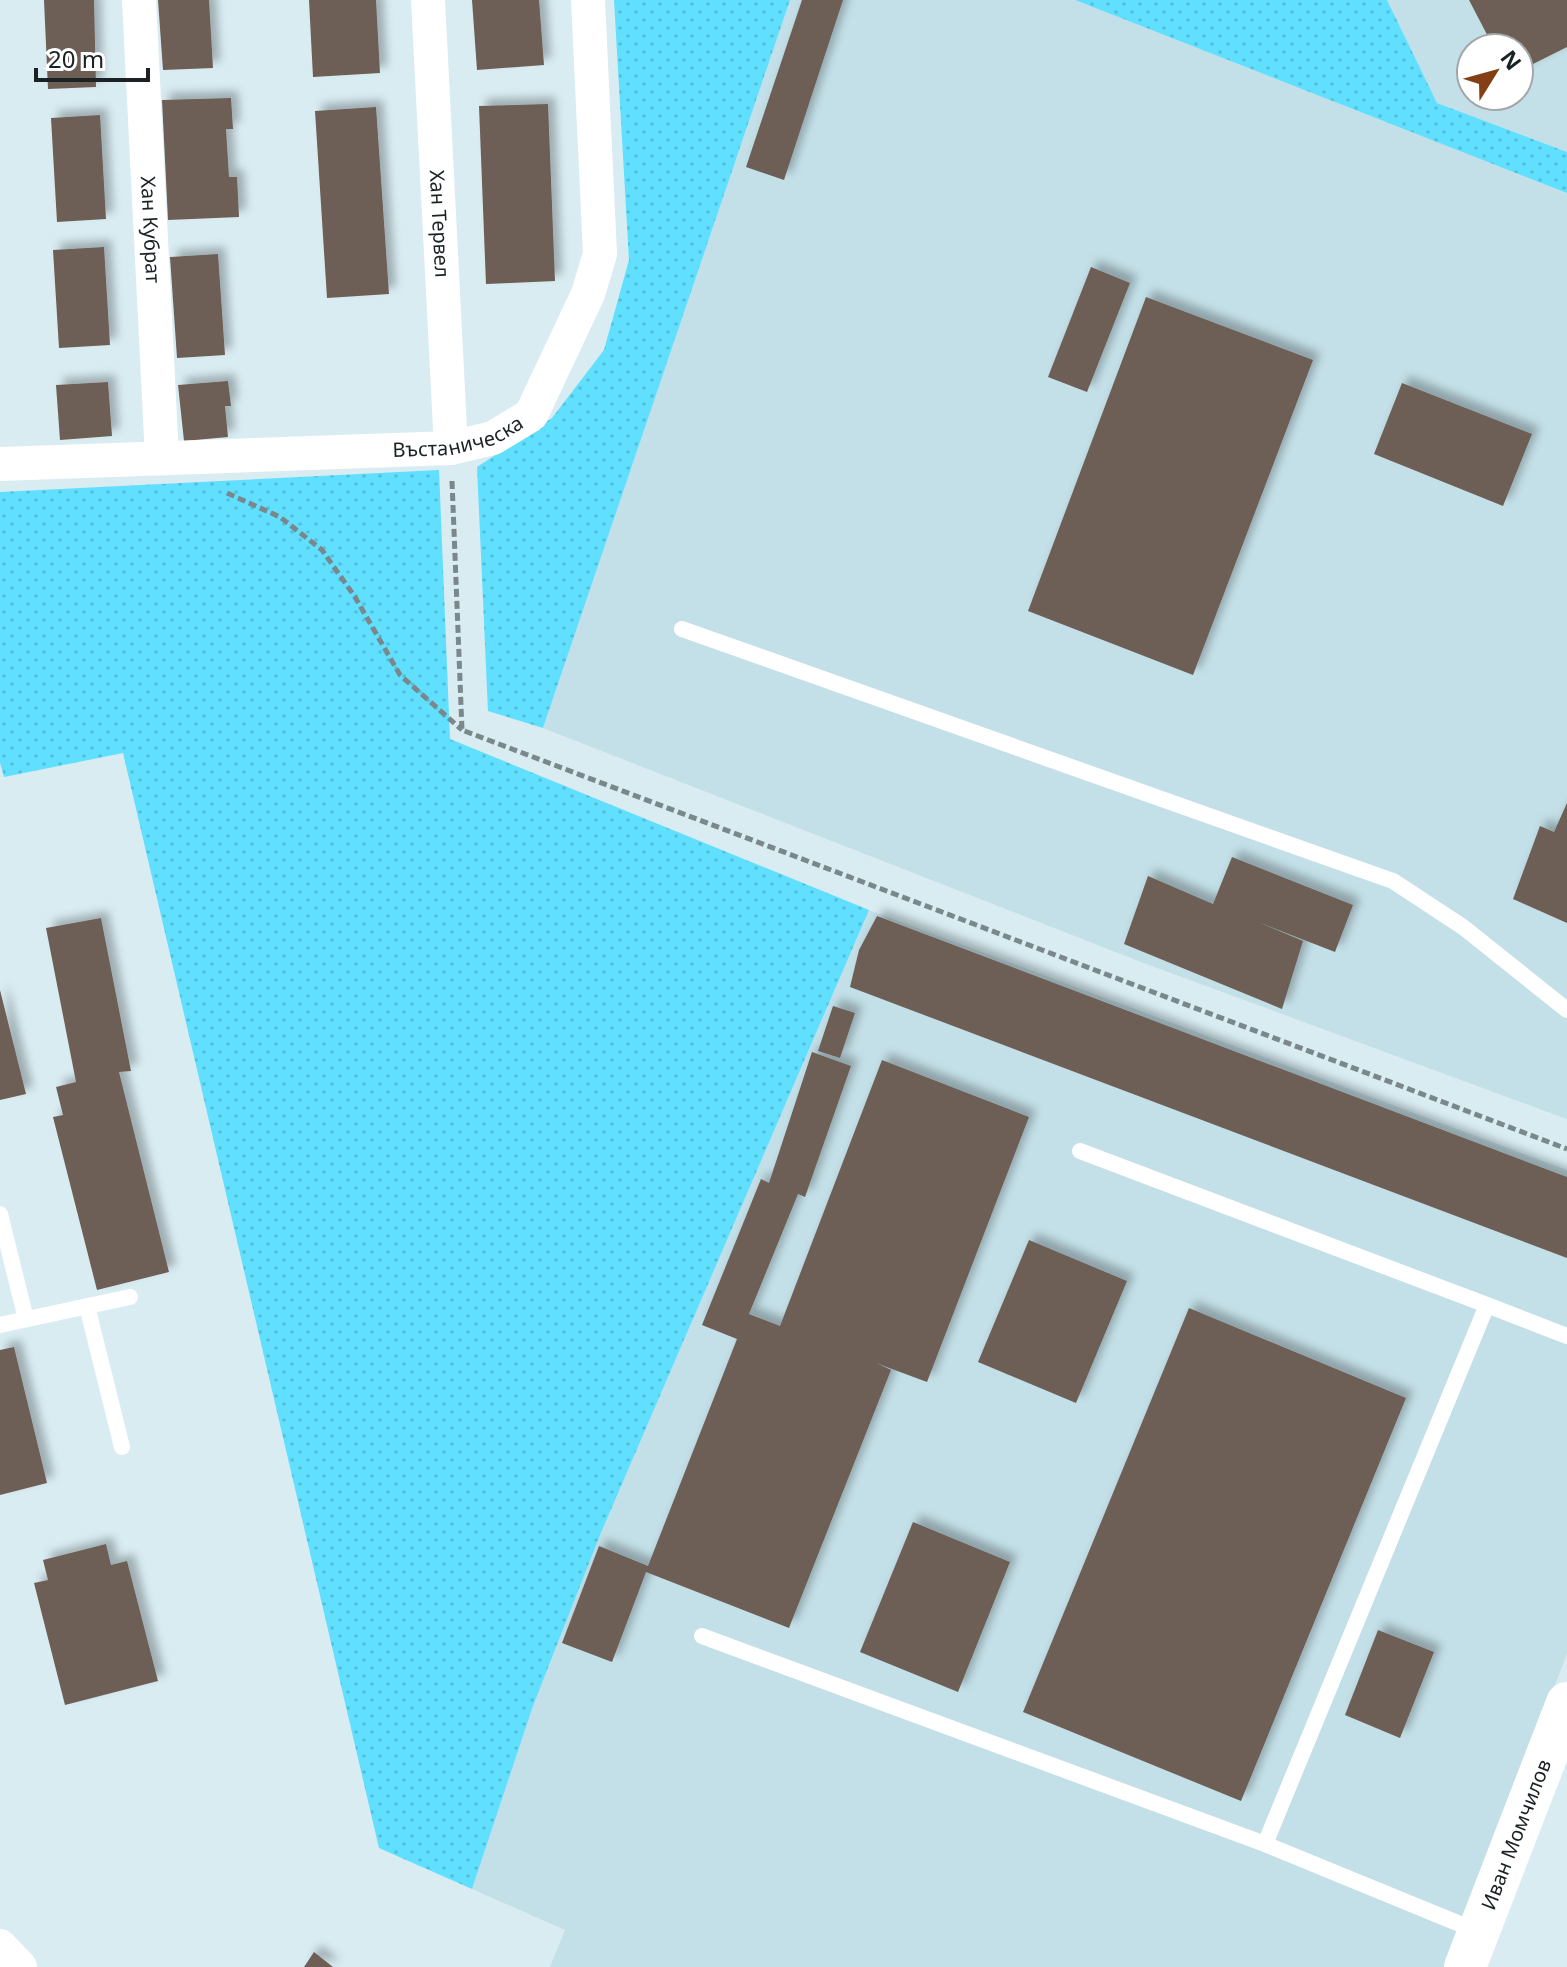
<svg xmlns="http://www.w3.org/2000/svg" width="1567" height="1967" viewBox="0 0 1567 1967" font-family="'Noto Sans',sans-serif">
<defs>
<pattern id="grass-dots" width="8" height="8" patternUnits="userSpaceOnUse" patternTransform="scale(2)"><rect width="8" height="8" fill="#60dfff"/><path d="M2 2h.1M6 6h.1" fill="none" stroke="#53bfda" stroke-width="1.8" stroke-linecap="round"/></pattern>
<filter id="shadow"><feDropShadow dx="7" dy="-7" stdDeviation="4" flood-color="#0004"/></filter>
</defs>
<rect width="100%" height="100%" fill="#d8ecf2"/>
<path fill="#c3dfe7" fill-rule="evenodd" d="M790 0H1075L1567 193V1119L1141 962 543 728Z
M1387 0H1567V152L1437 103ZM1471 48H1519V96H1471Z
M869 910 1567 1170V1654L1445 1967H550L565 1930 472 1889 533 1706 600 1535Z"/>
<path fill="url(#grass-dots)" d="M614 0H790L543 728 488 711 477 467 552 418 604 350 629 260Z
M1075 0H1387L1437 103 1567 152V193Z
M439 470 450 739 869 910 600 1535 533 1706 472 1889 379 1848 123 753 4 777 0 763V492Z"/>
<path fill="#6d5e57" filter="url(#shadow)" d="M44 0H94L96 87 48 89Z
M158 0H209L213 68 163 70Z
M309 0H376L380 73 313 77Z
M472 0H539L544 65 477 70Z
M802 0H843L784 180 746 167Z
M1469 0H1567V47L1519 71V48H1494Z
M231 98 233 129H226L229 177H237L239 217 168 220 162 100Z
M548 104 555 281 486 284 479 106Z
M376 107 389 294 327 298 315 111Z
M100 115 106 219 57 222 51 118Z
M104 247 110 345 59 348 53 250Z
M218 254 225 355 177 358 170 257Z
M1091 267 1130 283 1087 392 1048 377Z
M1146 297 1313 360 1193 675 1028 611Z
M228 381 231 406H225L228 437 184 441 178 385Z
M108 382 112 436 60 440 56 385Z
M1402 383 1532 434 1503 506 1374 454Z
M1567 803V923L1513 899 1540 826 1554 832Z
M1232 857 1353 905 1335 952 1258 922 1303 941 1282 1009 1124 944 1148 876 1213 904Z
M877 916 1567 1177V1258L850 987 859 950Z
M101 918 131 1071 119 1072 169 1272 97 1290 53 1117 63 1115 56 1087 76 1082 46 928Z
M0 990 26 1094 0 1100Z
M833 1006 855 1013 840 1058 818 1051Z
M812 1052 851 1066 805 1197 798 1194 749 1314 780 1326 882 1060 1029 1117 927 1382 876 1363 891 1370 789 1628 646 1572 612 1662 562 1643 599 1546 648 1566 737 1339 702 1325 761 1179 769 1183Z
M1029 1240 1127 1281 1076 1403 978 1362Z
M1189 1308 1406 1398 1241 1801 1023 1712Z
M14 1347 47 1483 0 1495V1350Z
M913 1522 1010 1562 958 1692 860 1652Z
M106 1544 111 1565 127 1561 158 1681 65 1705 34 1583 48 1580 43 1560Z
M1378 1630 1434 1652 1400 1738 1345 1715Z
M314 1952 333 1967H304Z"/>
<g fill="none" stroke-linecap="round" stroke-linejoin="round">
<path stroke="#7a888c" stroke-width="5" stroke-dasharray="8 4" stroke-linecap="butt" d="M452 481 462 730 1567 1149
M227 493 280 517 322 550 355 597 400 675 462 730"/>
<path stroke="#fff" stroke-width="16" d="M682 629 1393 881 1463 927 1567 1010
M1080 1151 1487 1305
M0 1214 26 1319
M87 1306 122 1447
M0 1325 130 1297
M702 1636 1265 1844
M1477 1931 1265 1844 1487 1305 1567 1336"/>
<g stroke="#fff" stroke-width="34">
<path id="s1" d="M139 0 162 458"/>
<path id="s2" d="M428 0 451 448"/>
<path id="s3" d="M0 464 451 448 493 438 531 415 588 294 600 254 588 0"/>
<path d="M0 1946 20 1967"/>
</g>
<path stroke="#fff" stroke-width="42" id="s4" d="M1465 1967 1567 1703"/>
</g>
<g text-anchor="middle" stroke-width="8" stroke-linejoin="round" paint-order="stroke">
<g font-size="20" fill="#1b2224" stroke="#fff">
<text dy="7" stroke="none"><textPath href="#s2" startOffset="224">Хан Тервел</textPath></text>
<text dy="7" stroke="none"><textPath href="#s1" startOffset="230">Хан Кубрат</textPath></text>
<text dy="7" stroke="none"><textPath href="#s3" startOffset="460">Въстаническа</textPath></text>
<text dy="7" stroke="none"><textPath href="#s4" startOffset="142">Иван Момчилов</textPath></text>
</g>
</g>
<g transform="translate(1495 72) rotate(53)"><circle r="38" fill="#ffffff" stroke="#a4a7a7" stroke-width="2"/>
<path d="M0-6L14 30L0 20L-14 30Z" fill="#843f15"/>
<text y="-12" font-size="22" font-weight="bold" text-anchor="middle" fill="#1b2224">N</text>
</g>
<path d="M36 68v12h112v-12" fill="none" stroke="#1b2224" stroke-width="4"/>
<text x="48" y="68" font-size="24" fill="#1b2224" stroke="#ffffff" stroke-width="6" paint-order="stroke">20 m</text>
</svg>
